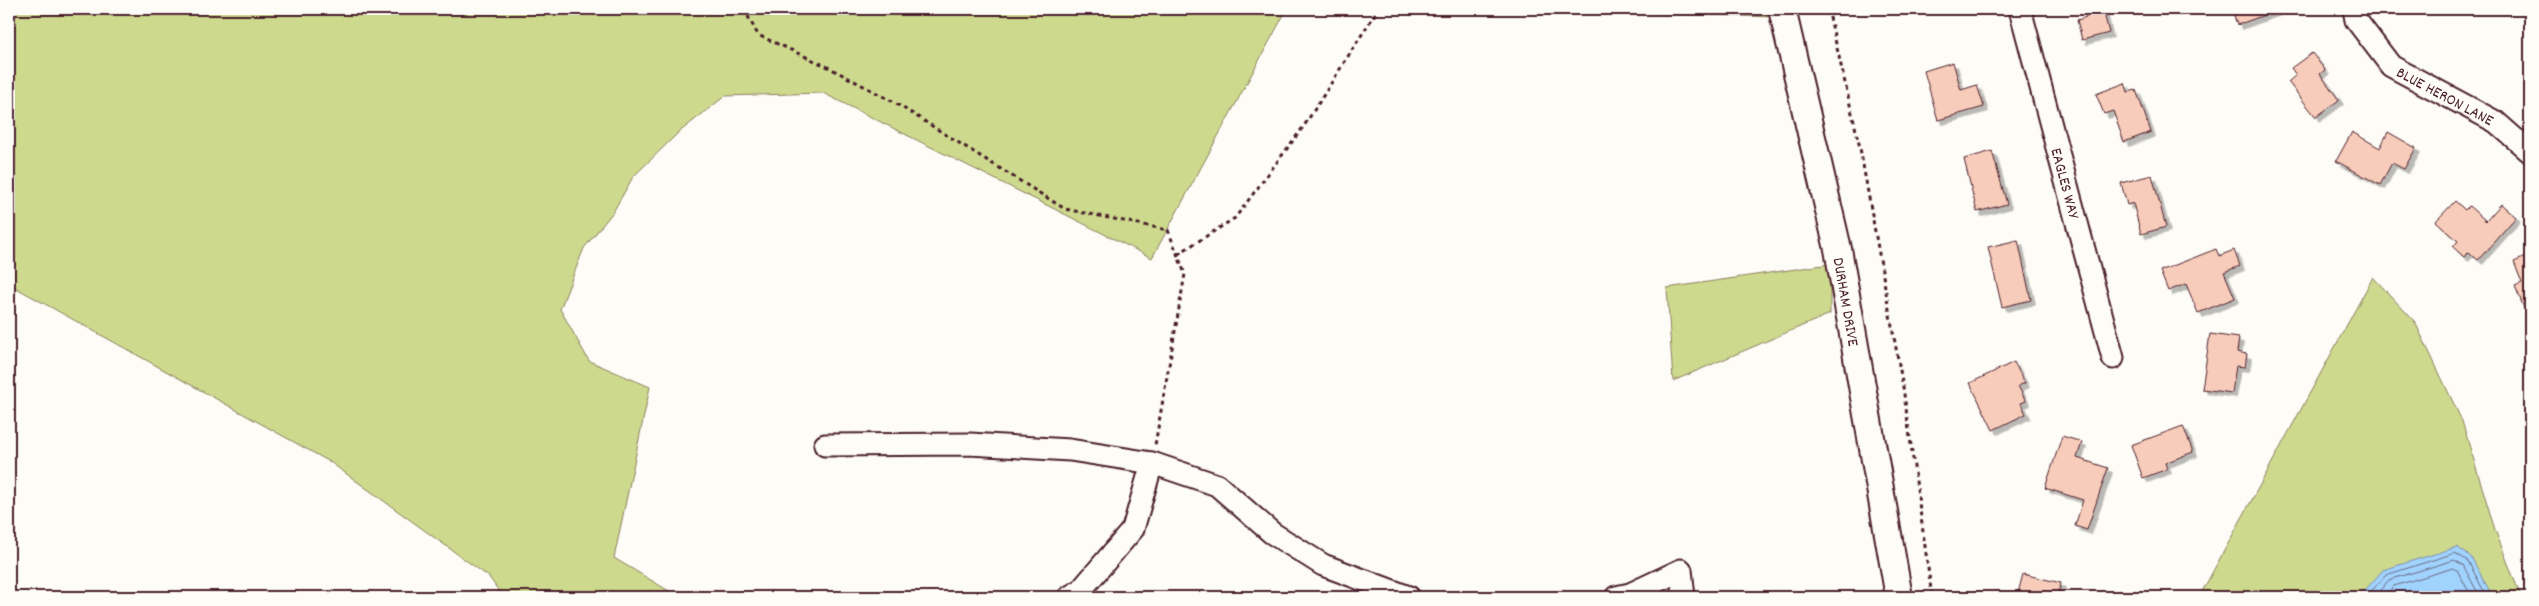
<svg xmlns="http://www.w3.org/2000/svg" width="2539" height="606" viewBox="0 0 2539 606" font-family="Dekko,sans-serif">
<defs>
<filter id="shadow"><feDropShadow dx="4.5" dy="4.5" stdDeviation="0" flood-color="#0004"/></filter>
</defs>
<rect width="100%" height="100%" fill="#fdfcf7"/>
<filter id="ink" filterUnits="userSpaceOnUse"><feTurbulence type="fractalNoise" baseFrequency=".02" numOctaves="2"/><feDisplacementMap in="SourceGraphic" scale="10" xChannelSelector="R" yChannelSelector="G"/><feConvolveMatrix kernelMatrix="1 2 1 2 8 2 1 2 1" color-interpolation-filters="sRGB"/></filter>
<g filter="url(#ink)">
<path fill="#cdda8e" stroke="#8c7c5c" d="M9 9H1287L1152 258 823 93 725 96 678 133 633 177 613 212 584 248 560 309 589 361 650 387 614 558 679 597H503L489 577 330 462 9 284Z
M1599 9H1771L1774 17 1606 12Z
M1830 264V314L1673 381 1667 288Z
M2373 277 2415 322 2462 421 2495 530 2521 597H2199Z"/>
<path fill="#a0d3fe" stroke="#7e8baa" d="M2457 547 2471 557 2493 597H2359L2383 570Z"/>
<g fill="none" stroke-linecap="round" stroke-linejoin="round">
<path stroke="#6c677f" stroke-width="1" d="M2366 597 2386 575 2455 553 2468 561 2487 597
M2374 597 2389 580 2454 560 2463 565 2480 597
M2384 597 2394 586 2453 568 2457 570 2472 597"/>
</g>
<path fill="#f8ccba" stroke="#4a1f2b" filter="url(#shadow)" d="M2084 9H2103L2109 33 2082 40 2077 20 2086 17Z
M2232 9H2276V11L2237 25Z
M2312 53 2325 70 2320 74 2339 100 2316 117 2288 82 2296 75 2291 68Z
M1953 62 1961 90 1977 85 1984 107 1938 120 1924 71Z
M2125 83 2128 92 2136 90 2151 132 2124 142 2113 111 2104 114 2096 94Z
M2352 132 2380 148 2388 132 2416 148 2404 169 2392 163 2380 185 2336 161Z
M1992 151 2007 204 1977 212 1964 159Z
M2152 175 2166 227 2141 234 2133 203 2127 205 2121 183Z
M2455 201 2465 210 2469 206 2486 221 2501 204 2516 217 2478 260 2469 252 2464 257 2453 247 2458 241 2436 221Z
M2018 240 2031 300 2002 307 1988 247Z
M2216 249 2219 256 2234 250 2240 266 2224 272 2235 298 2198 313 2186 284 2168 291 2160 271Z
M2530 255V323L2515 286 2522 283 2514 262Z
M2210 334 2239 338 2237 352 2247 354 2245 367 2236 366 2232 393 2202 389Z
M2014 362 2025 383 2018 386 2026 401 2021 403 2026 414 1993 430 1970 383Z
M2183 426 2193 452 2165 463 2167 469 2143 478 2131 445Z
M2062 436 2082 442 2077 458 2108 468 2087 530 2075 526 2083 500 2045 488Z
M2023 574 2061 583 2057 597H2017Z"/>
<g fill="none" stroke-linecap="round" stroke-linejoin="round">
<g stroke="#4a1f2b" stroke-width="25">
<g id="minor">
<path id="s1" d="M2020 9 2113 358"/>
<path id="s2" d="M2354 9 2356 20 2391 66 2496 122 2530 152"/>
<path d="M825 445 970 444 1070 450 1152 463 1217 485 1272 533 1323 565 1409 597"/>
<path d="M1069 597 1081 590 1133 529 1152 463"/>
<path d="M1616 597 1630 594 1681 570 1684 597"/>
</g>
</g>
<g stroke="#4a1f2b" stroke-width="30">
<g id="tertiary">
<path id="s3" d="M1782 9 1838 249 1899 597"/>
</g>
</g>
<path stroke="#4a1f2b" stroke-width="3" stroke-dasharray="4 4" stroke-linecap="butt" d="M744 9 758 35 826 66 892 101 1065 209 1168 230 1185 274 1155 445
M1828 9 1860 148 1903 387 1932 597
M1178 254 1235 218 1304 126 1378 9"/>
<use href="#minor" stroke="#fdfcf7" stroke-width="21"/>
<use href="#tertiary" stroke="#fdfcf7" stroke-width="26"/>
</g>
</g>
<g text-anchor="middle" stroke-width="4" stroke-linejoin="round" paint-order="stroke">
<g font-size="16" fill="#4a1f2b" stroke="#fdfcf7">
<text dy="6" stroke="none"><textPath href="#s2" startOffset="131">BLUE HERON LANE</textPath></text>
<text dy="6" stroke="none"><textPath href="#s1" startOffset="180">EAGLES WAY</textPath></text>
<text dy="6" stroke="none"><textPath href="#s3" startOffset="300">DURHAM DRIVE</textPath></text>
</g>
</g>
<rect width="2539" height="606" fill="none" stroke="#fdfcf7" stroke-width="30"/>
<rect x="15" y="15" width="2509" height="576" fill="none" stroke="#4a1f2b" stroke-width="2" filter="url(#ink)"/>
</svg>
